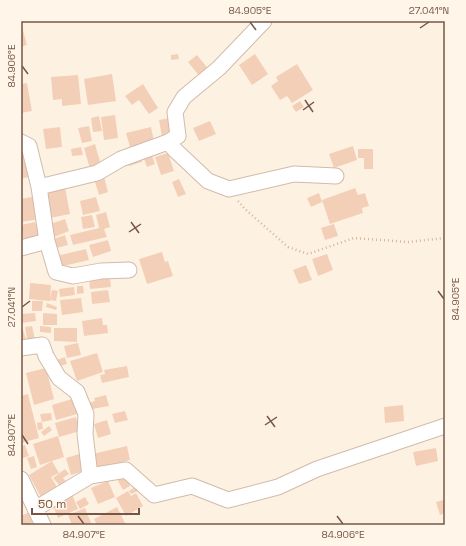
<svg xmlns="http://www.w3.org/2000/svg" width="466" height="546" viewBox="0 0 466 546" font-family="'Space Grotesk',sans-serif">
<rect width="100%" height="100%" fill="#fdf2e2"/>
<path fill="#f4cfb8" d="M21 23 27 45 21 47Z
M178 54 179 59 171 60V55Z
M255 54 268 74 252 85 239 65Z
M197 55 210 71 201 78 188 62Z
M297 64 313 90 292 103 287 96 280 100 271 86 278 81 276 77Z
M112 74 116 101 88 105 84 79Z
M78 75 81 104 62 106V99L53 100 51 77Z
M27 83 32 111 21 113V84Z
M143 84 158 108 149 114 139 100 132 105 125 96Z
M300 101 304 107 296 112 292 106Z
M115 115 118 138 104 140 101 117Z
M99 116 102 131 93 132 91 118Z
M170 118 173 134 162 137 159 120Z
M210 121 216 134 199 141 193 128Z
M89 126 92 141 82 143 78 128Z
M60 127 62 147 46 149 43 129Z
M151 127 154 141 130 147 126 133Z
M95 144 101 165 90 169 84 148Z
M353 146 357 160 334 168 329 154Z
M81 147 83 155 72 156 71 149Z
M358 149H373V169H364V158H358Z
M25 150 32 176 21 179V151Z
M151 153 155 164 147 167 143 156Z
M168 153 174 171 161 175 155 157Z
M140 155 142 162 129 166 127 158Z
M104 176 108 192 99 195 94 179Z
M179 179 186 194 178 197 172 182Z
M65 187 70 214 50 218 45 191Z
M355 188 358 195 365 193 369 206 362 208 363 213 330 224 322 200Z
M319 193 322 202 311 207 307 198Z
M36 196 40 219 21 222V199Z
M96 197 100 211 83 215 80 201Z
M106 212 110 227 104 229 107 237 73 245 70 235 99 228 96 215Z
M92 215 95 227 83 229 81 217Z
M65 219 69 231 52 238 47 225Z
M35 222 40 238 24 242 21 225Z
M334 224 338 236 325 240 321 228Z
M65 235 68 245 53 249 51 240Z
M108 240 111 251 93 257 89 245Z
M86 249 89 260 59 267 56 256Z
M162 252 165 262 168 261 173 276 147 284 139 259Z
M327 254 333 270 318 276 312 259Z
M306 265 312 280 299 284 293 270Z
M110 277 111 287 90 289 89 279Z
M30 283 51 285 50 301 29 299Z
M77 286H83L84 293 77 294Z
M74 287 75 295 60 297 59 289Z
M52 290 58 291 56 301 50 300Z
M108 290 110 302 92 304 91 292Z
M81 298 83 312 62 315 60 300Z
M32 301H43L42 311H32Z
M47 303 57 307 56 310 46 307Z
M35 313 36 321 21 323V314Z
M43 313 57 314V325H43Z
M102 318 103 325H107L108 333 84 336 82 321Z
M21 324 27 342 21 344Z
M32 326 36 344 28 345 25 327Z
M40 326 51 327V333L40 332Z
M54 328H77V342L54 341Z
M78 343 81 355 67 358 64 346Z
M97 353 103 372 77 381 70 361Z
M65 357 67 364 56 367 54 361Z
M127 366 129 377 102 383 100 375 105 374 104 370Z
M46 368 54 399 34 405 26 373Z
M28 394 39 438 21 443V396Z
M106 395 109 406 87 410 86 404 95 401 94 398Z
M72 399 77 414 56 420 52 405Z
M403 405 404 421 385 423 384 407Z
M125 411 128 420 115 423 112 414Z
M51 413 52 420 42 422 40 414Z
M76 417 80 431 59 437 55 423Z
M107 420 111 434 98 438 94 424Z
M42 422 43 429 38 430 37 423Z
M49 426 52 430 44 436 41 432Z
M58 436 64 457 40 465 33 444Z
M25 445 29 456 21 459V446Z
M127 446 130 460 123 462 124 467 93 474 88 455Z
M436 448 438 461 416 466 413 452Z
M82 453 87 470 71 475 66 458Z
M34 456 37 467 31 469 27 458Z
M52 461 59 473 51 477 60 492 43 501 29 475Z
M65 469 69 474 63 478 67 483 61 487 53 478Z
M123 473 130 486 123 490 116 477Z
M108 481 115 497 98 504 91 488Z
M135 487 138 491 131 494 129 491Z
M128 491 131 496 136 493 143 506 126 516 116 498Z
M71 492 78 509 58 518 51 501Z
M85 497 89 504 80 509 76 502Z
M443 500 445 507V513L440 515 436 502Z
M117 507 126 525H97L94 519Z
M85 508 92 525H72L68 515Z
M30 512 34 522 26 525H21V516Z"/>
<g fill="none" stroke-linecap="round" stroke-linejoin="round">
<g stroke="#d1bbab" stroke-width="17">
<path id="minor" d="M21 142 29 146 39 187 47 241 56 272 73 276 101 271 129 270
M168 142 175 150 208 181 229 189 294 174 336 176
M39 187 97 173 121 159 168 142 178 136 175 112 184 97 219 68 264 21
M21 248 47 241
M21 348 42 345 46 356 59 378 77 392 86 414 85 434 90 476 35 509
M90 476 126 470 154 495 192 486 228 500 278 487 317 469 445 426
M21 479 43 525"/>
</g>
<path stroke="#d8b39b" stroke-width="2.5" stroke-dasharray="1 3" stroke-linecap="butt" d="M238 201 245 209 288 247 308 254 354 238 408 242 445 238"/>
<use href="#minor" stroke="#fff" stroke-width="15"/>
</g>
<path fill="none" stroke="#765747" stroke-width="1.5" d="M250 22 256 30M420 28 429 22M22 66 28 74M305 100 313 112M303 110 314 102M131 222 139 233M129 232 141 224M438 291 444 299M22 307 30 301M267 416 275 427M265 425 277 417M22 435 28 444M78 516 84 524M337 516 343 524"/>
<rect width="466" height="546" fill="none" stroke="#fff6e9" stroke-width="44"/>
<path d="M32 508v6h107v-6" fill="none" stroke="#765747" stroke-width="2"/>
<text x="38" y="508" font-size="12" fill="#765747" stroke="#fff6e9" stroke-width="3" paint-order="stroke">50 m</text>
<rect x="22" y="22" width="422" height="502" fill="none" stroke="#765747" stroke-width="1.5"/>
<g font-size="10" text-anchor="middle" fill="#765747">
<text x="250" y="14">84.905°E</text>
<text x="429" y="14">27.041°N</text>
<text transform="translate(11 66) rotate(-90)" y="4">84.906°E</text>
<text transform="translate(455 299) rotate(-90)" y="4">84.905°E</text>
<text transform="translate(11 307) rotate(-90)" y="4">27.041°N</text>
<text transform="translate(11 435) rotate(-90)" y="4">84.907°E</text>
<text x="84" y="538">84.907°E</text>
<text x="343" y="538">84.906°E</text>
</g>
</svg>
